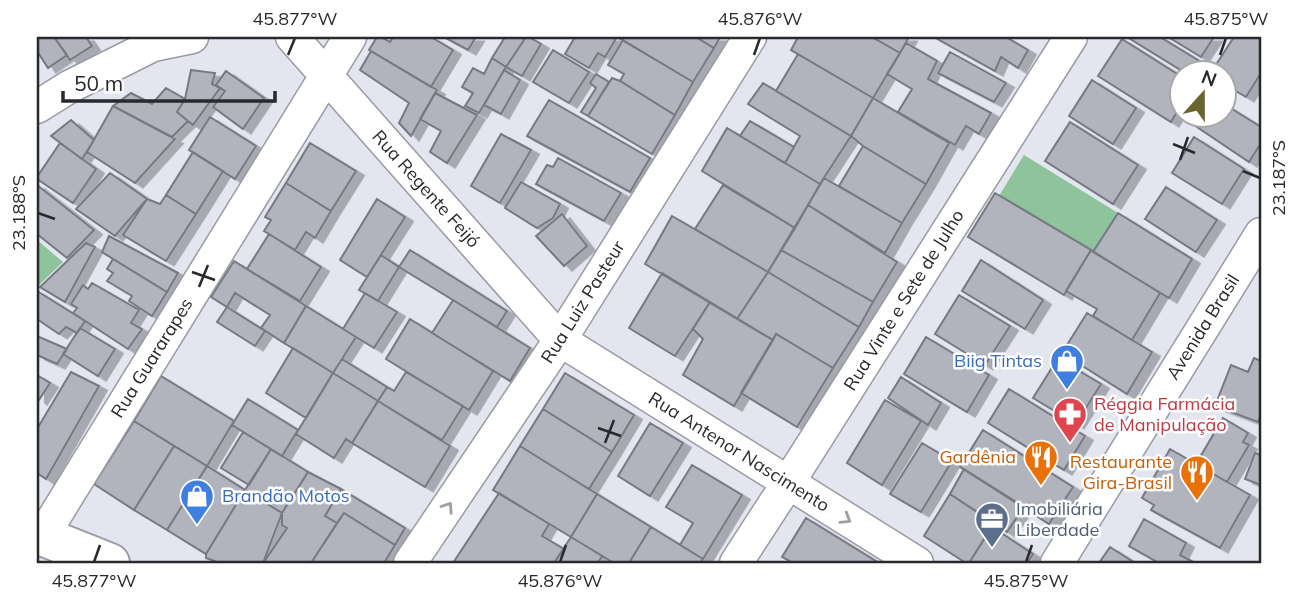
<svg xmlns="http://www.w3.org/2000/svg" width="1298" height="600" viewBox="0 0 1298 600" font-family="Mulish,sans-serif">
<defs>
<filter id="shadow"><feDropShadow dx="8" dy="4.5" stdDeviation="0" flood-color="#0004"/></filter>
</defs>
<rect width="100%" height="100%" fill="#e3e6ef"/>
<path fill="#8ec39c" d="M1024 155 1118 213 1093 252 999 196Z
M37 240 63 262 37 287Z"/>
<path fill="#b1b4bd" stroke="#767981" stroke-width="2" filter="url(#shadow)" d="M37 37H54L67 55 48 68 37 51Z
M54 37H86L92 46 70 60Z
M377 37H381L390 42 393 37H431L453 50 431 87 369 50Z
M444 37H476L468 50Z
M505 37H526L506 67 492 58Z
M526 37H529L541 44 522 76 506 67Z
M575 37H617L605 57 598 53 589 68 565 54Z
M617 37H696L714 48 693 82Z
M696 37H720L714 48Z
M798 37H872L900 53 873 98 791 50Z
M872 37H909L900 53Z
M934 37H1006L1028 50 1018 68 1001 57 995 71Z
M1127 37H1160L1206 65 1201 74H1187Z
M1171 37H1214L1201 57 1170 38Z
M1234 37H1261V73L1246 97 1224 84V74H1210Z
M1122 39 1182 77V103L1171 122 1098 76Z
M623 40 693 82 675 115 620 81 624 74 608 65Z
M906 43 937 61 928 79 991 113 979 134 966 126 955 145 898 112 912 89 887 74Z
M553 50 589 72 569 103 533 82Z
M371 51 437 90 411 136 399 123 409 103 360 70Z
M950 52 1006 83 994 102 938 73Z
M798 54 873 98 851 136 776 91Z
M492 58 506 67 479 113 465 106 473 93 462 87 473 68 484 74Z
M191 70 215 73 212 84 220 88 193 125 177 112 185 99Z
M504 70 520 80 501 114 484 105Z
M226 71 264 98 243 129 213 107 225 91 216 85Z
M596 74 609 82 588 116 581 112 596 88 590 83Z
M612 78 620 81 675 115 652 154 588 116Z
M1092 80 1136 108 1113 144 1069 116Z
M763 83 851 136 820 184 785 163 800 136 748 104Z
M166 88 185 99 177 112 188 121 172 137 113 106 131 93 152 104Z
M435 93 477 115 447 163 430 152 441 131 420 119Z
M873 98 949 143 926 184 863 146 851 136Z
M549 100 650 158 630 192 527 136Z
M1224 104 1261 127V143L1249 162 1194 125 1201 116H1224Z
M113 106 175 139 135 183 87 152Z
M210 117 256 146 235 179 189 150Z
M71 120 94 140 82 159 51 136Z
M750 121 794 147 785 163 740 136Z
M1070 122 1138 165 1113 204 1045 161Z
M727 128 820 184 795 228 702 171Z
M501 134 531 150 500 203 471 186Z
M1194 137 1244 169 1222 204 1172 173Z
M60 143 96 169 73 203 37 179V177Z
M310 143 356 171 331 211 286 183Z
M863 146 926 184 902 223 839 186Z
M193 152 223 171 196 214 166 195Z
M558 158 621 193 604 221 536 184 547 165 553 167Z
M110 173 147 199 115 236 76 209Z
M824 178 902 223 885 253 808 205Z
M521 182 560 204 553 218 537 228 505 208Z
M286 183 331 211 315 238 306 232 295 250 264 231 271 220 265 217Z
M37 185 94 230 67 258 37 234Z
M723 185 795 228 768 272 695 229Z
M1166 187 1217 220 1196 252 1145 219Z
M995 193 1091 250 1064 295 968 237Z
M166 195 196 214 166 261 123 235 147 199 160 204Z
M377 199 405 217 367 277 340 260Z
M808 205 897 262 873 302 781 250Z
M1118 213 1192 259 1169 298 1093 252Z
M562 214 587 246 564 266 536 236Z
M672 216 768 272 737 319 645 264Z
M269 234 321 267 300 301 247 269Z
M109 236 178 273 167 292 102 252Z
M86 243 95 247 65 302 40 287Z
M410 250 507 311 497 327 399 267Z
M781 250 873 302 859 327 768 272Z
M1091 250 1160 293 1132 340 1093 316 1097 309 1066 291Z
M381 255 399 267 378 301 359 290Z
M113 259 167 292 152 316 129 301 132 296 107 281 113 273 107 269Z
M981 260 1043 300 1025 329 962 291Z
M234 261 306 306 284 343 261 328 270 315 235 293 227 307 211 297Z
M768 272 859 327 833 368 776 334 773 340 737 319Z
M662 273 710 302 675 356 629 328Z
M92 283 139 310 131 323 142 329 128 349 73 313 77 308 71 304 83 285 88 289Z
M37 291 85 321 77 333 66 327 59 334 37 319Z
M365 293 397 312 374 348 343 329Z
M959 295 1010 326 985 365 935 334Z
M453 300 530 348 510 381 432 333Z
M710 302 773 340 734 406 683 375 703 339 693 329Z
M306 306 356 337 333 373 284 343Z
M227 307 265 331 255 346 217 322Z
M1087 313 1152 352 1127 394 1062 353Z
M410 319 493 371 469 410 386 359Z
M80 328 115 349 98 376 63 354Z
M776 334 833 368 797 427 741 393Z
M37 336 67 349 57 364 37 355Z
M926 337 989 375 967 412 904 374Z
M293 348 333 373 306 418 266 393Z
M1058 358 1101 384 1076 424 1033 398Z
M1254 358 1261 361V415L1258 422 1215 406 1231 365 1248 372Z
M342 359 387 387 378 401 333 373Z
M71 372 99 386 46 479 37 473V429Z
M406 372 463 406 442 440 378 401 387 387 394 391Z
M333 373 378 401 352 443 346 439 334 458 296 434Z
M565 373 634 415 612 452 543 409Z
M37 375 50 383 39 400 37 398Z
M161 376 234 421 207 466 134 421Z
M901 377 941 403 928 425 888 398Z
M1009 389 1085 436 1064 470 988 423Z
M248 399 298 430 282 456 232 425Z
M885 400 921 421 882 485 847 463Z
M378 401 450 446 425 487 352 443Z
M543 409 612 452 589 489 520 446Z
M1223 418 1248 433 1243 442 1249 445 1227 482 1196 464Z
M134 421 174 446 134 510 94 484Z
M650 423 683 443 650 496 618 476Z
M983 430 1073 487 1049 524 960 467Z
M243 432 271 449 249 485 221 468Z
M922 443 952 461 921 512 890 494Z
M174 446 207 466 167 530 134 510Z
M520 446 597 494 571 537 493 490Z
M271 449 308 472 282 513 245 490Z
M1170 449 1250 495 1220 548 1151 510 1154 505 1142 498Z
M1255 453 1261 455V485L1245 479Z
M692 465 742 495 703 559 680 545 693 523 666 507Z
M207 466 245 490 206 554 167 530Z
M964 469 1024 507 1007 532 950 494Z
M308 472 341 489 325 516 337 523 311 563H265L264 562 287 528 282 525V513Z
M341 489 405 528 395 545 344 513 337 523 325 516Z
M245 490 282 513 263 563H220L206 558V554Z
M499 493 549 524 542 536 564 549 554 563H453Z
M597 494 651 527 629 563H614L571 537Z
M950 494 994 523 969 563H966L924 536Z
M344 513 395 545 384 563H311Z
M806 518 879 563H793L782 557Z
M1144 519 1186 543 1180 555 1195 563H1156L1157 562 1129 546Z
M651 527 703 559 700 563H629Z
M992 527 1033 554 1027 563H969Z
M571 537 602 556 598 563H554Z
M1110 547 1135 563H1099Z"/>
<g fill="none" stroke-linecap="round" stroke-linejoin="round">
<g stroke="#989ba4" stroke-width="35">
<path id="street" d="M292 37 560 340 917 563
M37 107 69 87 153 45 192 37
M42 537 350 37
M410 563 560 340 750 37
M736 563 788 483 1071 37
M1057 563 1261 234"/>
</g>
<g stroke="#989ba4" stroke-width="42">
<path id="secondary" d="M37 534 110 563"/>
</g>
<use href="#street" stroke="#fff" stroke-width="32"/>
<use href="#secondary" stroke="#fff" stroke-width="38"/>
</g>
<defs><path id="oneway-chevron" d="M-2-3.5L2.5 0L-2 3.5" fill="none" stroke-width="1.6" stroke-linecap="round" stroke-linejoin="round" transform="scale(1.75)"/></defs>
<g stroke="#9e9fa0">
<use href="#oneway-chevron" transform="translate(448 507) rotate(-56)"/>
<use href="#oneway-chevron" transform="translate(846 519) rotate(32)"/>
</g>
<path fill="none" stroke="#28292c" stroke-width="2.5" d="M288 55 295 38M754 55 760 38M1220 55 1226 38M1173 144 1195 153M1180 160 1188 137M1243 171 1260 178M38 213 55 219M192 272 215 280M199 287 208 265M598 428 621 436M605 443 614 420M94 562 100 545M560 562 566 545M1026 562 1032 545"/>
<defs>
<g id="shop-pin" transform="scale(1.75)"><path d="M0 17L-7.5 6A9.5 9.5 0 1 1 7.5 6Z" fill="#3f7fe0" stroke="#fff"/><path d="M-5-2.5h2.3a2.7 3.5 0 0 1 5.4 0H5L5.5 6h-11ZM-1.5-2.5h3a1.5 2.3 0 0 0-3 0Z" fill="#fff"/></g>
<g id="pharmacy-pin" transform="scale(1.75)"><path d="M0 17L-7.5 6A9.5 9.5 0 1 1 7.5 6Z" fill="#e0444e" stroke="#fff"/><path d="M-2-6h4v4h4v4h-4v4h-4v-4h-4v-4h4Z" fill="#fff"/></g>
<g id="restaurant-pin" transform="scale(1.75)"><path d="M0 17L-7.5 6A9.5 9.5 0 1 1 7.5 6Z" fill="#e8710a" stroke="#fff"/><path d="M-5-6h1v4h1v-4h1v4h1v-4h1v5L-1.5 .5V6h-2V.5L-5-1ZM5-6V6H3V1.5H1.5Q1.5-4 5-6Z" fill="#fff"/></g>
<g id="office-pin" transform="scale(1.75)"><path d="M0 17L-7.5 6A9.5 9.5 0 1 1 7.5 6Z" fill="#5c6f8a" stroke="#fff"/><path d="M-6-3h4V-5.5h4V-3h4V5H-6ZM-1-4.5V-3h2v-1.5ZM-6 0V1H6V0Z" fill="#fff"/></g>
</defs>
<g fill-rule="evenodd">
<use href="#shop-pin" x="1067" y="361"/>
<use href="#pharmacy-pin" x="1070" y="414"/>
<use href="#restaurant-pin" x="1041" y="457"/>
<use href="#restaurant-pin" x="1197" y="472"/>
<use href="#shop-pin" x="197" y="496"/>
<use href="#office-pin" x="992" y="519"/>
</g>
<g text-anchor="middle" stroke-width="5" stroke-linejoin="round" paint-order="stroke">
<g font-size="18" fill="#28292c" stroke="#fff">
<text transform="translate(426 189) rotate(48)" y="6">Rua Regente Feijó</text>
<text transform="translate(904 300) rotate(-58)" y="6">Rua Vinte e Sete de Julho</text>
<text transform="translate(583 302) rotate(-58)" y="6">Rua Luiz Pasteur</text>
<text transform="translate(1203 327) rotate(-58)" y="6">Avenida Brasil</text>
<text transform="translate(152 358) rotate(-58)" y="6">Rua Guararapes</text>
<text transform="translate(739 452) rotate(32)" y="6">Rua Antenor Nascimento</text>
</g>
<g font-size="18" fill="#366cbe" stroke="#fff" text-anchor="end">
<text x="1042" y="367">Biig Tintas</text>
<text x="222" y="502" text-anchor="start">Brandão Motos</text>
</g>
<g font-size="18" fill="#be3a42" stroke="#fff" text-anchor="start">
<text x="1094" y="410">Réggia Farmácia<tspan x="1094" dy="21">de Manipulação</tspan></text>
</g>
<g font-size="18" fill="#c56008" stroke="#fff" text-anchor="end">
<text x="1016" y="463">Gardênia</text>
<text x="1172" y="468">Restaurante<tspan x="1172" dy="21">Gira-Brasil</tspan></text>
</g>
<g font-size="18" fill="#4e5e75" stroke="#fff" text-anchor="start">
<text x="1016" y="515">Imobiliária<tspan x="1016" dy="21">Liberdade</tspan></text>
</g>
</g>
<rect width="1298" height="600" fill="none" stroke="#ffffff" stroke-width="77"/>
<g transform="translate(1203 94) rotate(21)"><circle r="33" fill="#ffffff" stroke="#a9a9ab" stroke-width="2"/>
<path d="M0-5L12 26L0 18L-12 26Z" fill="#6a6431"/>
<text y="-10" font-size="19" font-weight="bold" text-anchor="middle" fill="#28292c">N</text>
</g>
<path d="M63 91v10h212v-10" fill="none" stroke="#28292c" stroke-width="3.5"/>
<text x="74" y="91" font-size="21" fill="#28292c" stroke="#ffffff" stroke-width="5" paint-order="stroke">50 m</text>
<rect x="38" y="38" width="1222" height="524" fill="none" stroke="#28292c" stroke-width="2.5"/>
<g font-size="18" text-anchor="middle" fill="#28292c">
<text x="295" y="25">45.877°W</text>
<text x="760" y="25">45.876°W</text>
<text x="1226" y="25">45.875°W</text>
<text transform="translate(1279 178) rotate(-90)" y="6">23.187°S</text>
<text transform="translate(19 213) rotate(-90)" y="6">23.188°S</text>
<text x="94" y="587">45.877°W</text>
<text x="560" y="587">45.876°W</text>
<text x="1026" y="587">45.875°W</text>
</g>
</svg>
